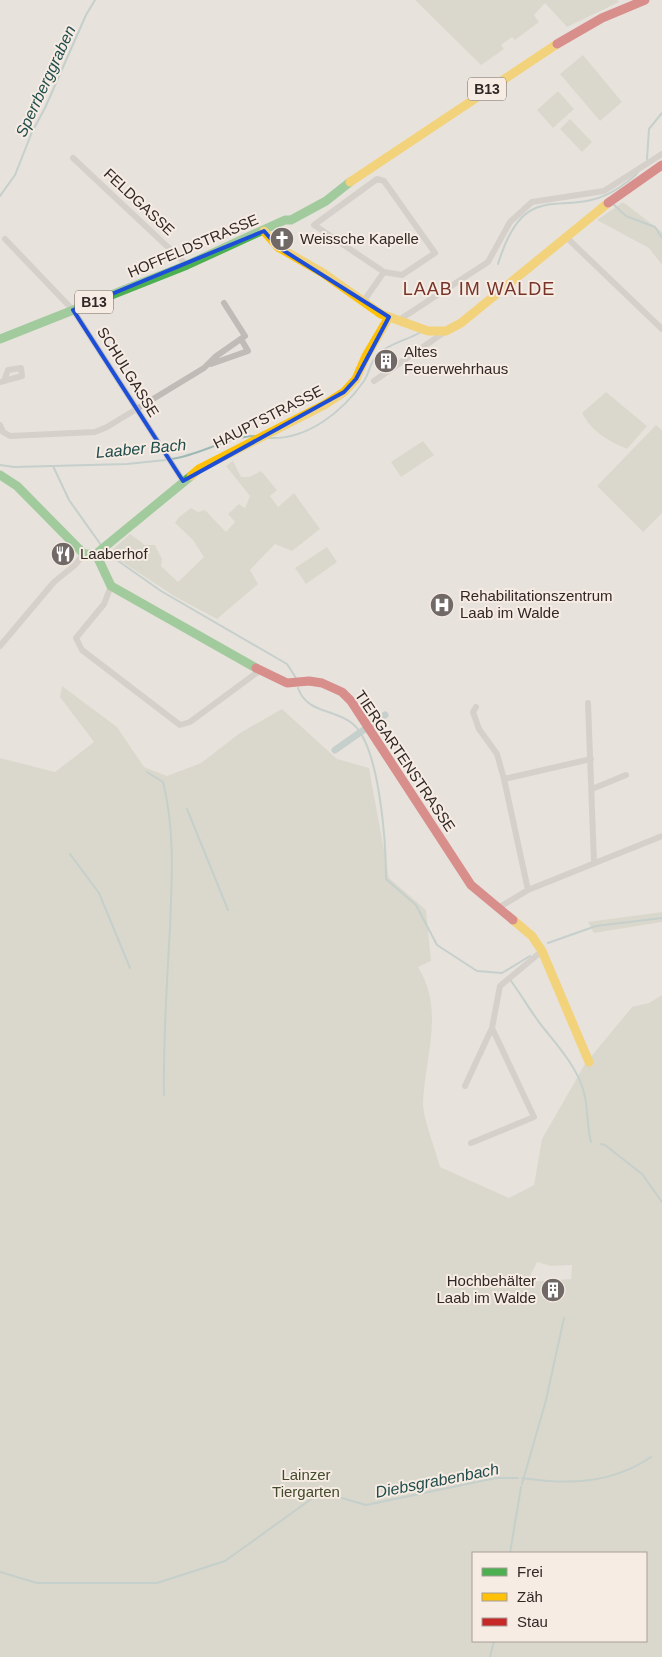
<svg xmlns="http://www.w3.org/2000/svg" width="662" height="1657" viewBox="0 0 662 1657" font-family="Helvetica,sans-serif">
<rect width="100%" height="100%" fill="#e8e2dd"/>
<path fill="#cbccb8" fill-rule="evenodd" d="M415 0H617L619 2 567 27 545 3 534 15 539 22 515 40 512 37 501 45 504 49 481 65Z
M583 55 622 102 600 121 560 74Z
M558 91 574 109 553 128 537 110Z
M570 119 592 142 582 152 560 129Z
M623 202 662 232V265L649 248 597 220Z
M606 392 647 426 627 449C607 440 593 433 582 413Z
M656 425 662 430V513L643 532 597 486Z
M423 441 434 455 401 477 391 462Z
M233 461 241 477H249L261 471 277 490 270 496 278 507 294 493 320 529 292 551 275 544 250 570 258 584 217 619 174 596 109 553 130 534 145 545H155L162 559 161 566 178 582 204 557 193 540 175 523 179 517 191 508 198 512 205 510 226 532 235 522 228 514 239 504 245 508 250 496 226 466Z
M327 547 337 562 306 584 295 568Z
M62 686 117 727 144 767 167 776 201 763 240 733 282 709 337 759 369 768 389 878 426 910 431 961 418 967C445 1010 425 1056 423 1103 423 1118 436 1151 440 1167L509 1198 534 1185 542 1139 585 1064 632 1007 649 1003 662 995V1657H0V758L55 772 94 742 60 697ZM537 1262 551 1266 572 1265 571 1279 527 1282ZM473 1553H646V1641H473Z
M662 912V922L594 933 588 922Z"/>
<g fill="none" stroke-linecap="round" stroke-linejoin="round">
<path stroke="#9cb9b5" stroke-width="2" d="M647 159 649 129 662 113
M0 196 15 175 32 132 45 108 86 15 95 0
M612 203 626 216 655 227 662 238
M498 264C527 170 565 225 620 187 626 182 634 178 638 172
M269 438C308 440 343 411 364 381 370 372 370 361 378 354 388 344 407 340 419 333
M171 459C199 456 228 436 255 436
M0 465 14 467 127 464 166 460
M53 466 69 500 101 545
M107 553 161 591 287 664 296 678
M298 688C307 714 336 709 353 724 380 747 386 844 386 879L416 905 437 945 477 971 502 973 530 956
M147 772 163 782C175 829 172 879 170 927 167 983 163 1039 164 1095
M187 809 228 910
M70 854 99 893 130 968
M548 943 596 926 662 918
M511 981C523 997 533 1016 546 1031 559 1047 575 1066 582 1086 589 1104 586 1124 591 1142
M601 1144 605 1145 642 1174 662 1202
M522 1478C569 1485 611 1484 651 1457
M522 1484 546 1400 564 1318
M510 1553 521 1487
M0 1572 37 1583H157L225 1561 321 1492 366 1505 496 1478H518
M490 1657 494 1641"/>
<path stroke="#9cb9b5" stroke-width="7" d="M335 750 385 715"/>
<path stroke="#c1bbb7" stroke-width="6" d="M73 158 187 265
M565 236 662 329
M5 239 73 310 183 481
M363 302 384 272 314 225 377 179 384 181 435 253 402 275 384 272
M399 320 488 262 510 222 532 202 604 191 662 154
M211 364 248 351 241 339
M374 381 446 331
M0 382 22 376 21 368 8 370 4 381
M0 425 3 432 10 436 95 432 107 427 204 368 215 357 245 336 224 303
M111 586 104 604 76 638 82 650 180 725 190 722 259 671
M0 646 54 582 75 565 84 554
M588 703 594 862
M476 707 473 712 479 729 497 754 504 779 528 890
M504 779 591 759
M592 789 626 775
M498 908 528 890 662 836
M465 1086 492 1028 500 986 542 951
M471 1143 534 1117 492 1028"/>
<path stroke="#4caf50" stroke-width="9" d="M0 339 187 265 285 220H291L326 201 350 182
M0 475 17 486 84 554H96L191 476
M96 554 111 586 256 668"/>
<path stroke="#ffc107" stroke-width="9" d="M350 182 557 44
M264 231 278 247 323 273 381 314 428 331H446L461 323 608 203
M191 476 199 469 324 405 344 392 356 379 366 356 389 317
M513 920 532 936 542 951 589 1062"/>
<path stroke="#c62828" stroke-width="9" d="M557 44 602 18 645 0
M608 203 662 165
M256 668 287 683 309 681 322 683 342 692 351 701 471 885 513 920"/>
</g>
<path d="M0 0H662V1657H0ZM264 231 278 247 389 317 356 379 344 392 183 481 73 310Z" fill="#e8e2dd" fill-opacity=".55" fill-rule="evenodd"/>
<path fill="none" stroke="#1d4ed8" stroke-width="4" stroke-linejoin="round" d="M264 231 278 247 389 317 356 379 344 392 183 481 73 310Z"/>
<defs>
<g id="church-disc" transform="scale(1.25)"><circle r="9.5" fill="#716966" stroke="#f6ece4"/><path d="M-1.2-6h2.4v3.5h3.3v2.4h-3.3V6h-2.4V-.1h-3.3v-2.4h3.3Z" fill="#fff"/></g>
<g id="building-disc" transform="scale(1.25)"><circle r="9.5" fill="#716966" stroke="#f6ece4"/><path d="M-4-6H4V6H1V3H-1V6H-4ZM-2.5-4.3h1.7v1.8h-1.7ZM.8-4.3h1.7v1.8H.8ZM-2.5-1h1.7V.8h-1.7ZM.8-1h1.7V.8H.8Z" fill="#fff"/></g>
<g id="restaurant-disc" transform="scale(1.25)"><circle r="9.5" fill="#716966" stroke="#f6ece4"/><path d="M-5-6h1v4h1v-4h1v4h1v-4h1v5L-1.5 .5V6h-2V.5L-5-1ZM5-6V6H3V1.5H1.5Q1.5-4 5-6Z" fill="#fff"/></g>
<g id="hospital-disc" transform="scale(1.25)"><circle r="9.5" fill="#716966" stroke="#f6ece4"/><path d="M-5-5h3v3.5h4V-5h3V5h-3V1.5h-4V5h-3Z" fill="#fff"/></g>
</defs>
<g fill-rule="evenodd">
<use href="#church-disc" x="282" y="239"/>
<use href="#building-disc" x="386" y="361"/>
<use href="#restaurant-disc" x="63" y="554"/>
<use href="#hospital-disc" x="442" y="605"/>
<use href="#building-disc" x="553" y="1290"/>
</g>
<g text-anchor="middle" stroke-width="4" stroke-linejoin="round" paint-order="stroke">
<g fill="#f6ece4" stroke="#6c635f" stroke-width="1">
<rect x="468" y="77.5" width="38" height="23" rx="4"/>
<rect x="75" y="290.5" width="38" height="23" rx="4"/>
</g>
<g font-size="14" font-weight="bold" fill="#312826">
<text x="487" y="94">B13</text>
<text x="94" y="307">B13</text>
</g>
<g font-size="15" fill="#312826" stroke="#f6ece4">
<text transform="translate(139 202) rotate(43)" y="5">FELDGASSE</text>
<text transform="translate(193 246) rotate(-23)" y="5">HOFFELDSTRASSE</text>
<text transform="translate(128 372) rotate(58)" y="5">SCHULGASSE</text>
<text transform="translate(268 417) rotate(-27)" y="5">HAUPTSTRASSE</text>
<text transform="translate(405 761) rotate(56)" y="5">TIERGARTENSTRASSE</text>
</g>
<g font-size="15" fill="#312826" stroke="#f6ece4" text-anchor="start">
<text x="300" y="244">Weissche Kapelle</text>
<text x="404" y="357">Altes<tspan x="404" dy="17">Feuerwehrhaus</tspan></text>
<text x="80" y="559">Laaberhof</text>
<text x="460" y="601">Rehabilitationszentrum<tspan x="460" dy="17">Laab im Walde</tspan></text>
<text x="536" y="1286" text-anchor="end">Hochbehälter<tspan x="536" dy="17">Laab im Walde</tspan></text>
</g>
<g font-size="15" fill="#444c2d" stroke="#f6ece4">
<text x="306" y="1480">Lainzer<tspan x="306" dy="17">Tiergarten</tspan></text>
</g>
<g font-size="16" font-style="italic" fill="#204d4c" stroke="#f6ece4">
<text transform="translate(45 81) rotate(-65)" y="6">Sperrberggraben</text>
<text transform="translate(141 448) rotate(-5)" y="6">Laaber Bach</text>
<text transform="translate(437 1480) rotate(-11)" y="6">Diebsgrabenbach</text>
</g>
<g font-size="18" letter-spacing="1" fill="#773328" stroke="#f6ece4">
<text x="479" y="295">LAAB IM WALDE</text>
</g>
</g>
<rect x="472" y="1552" width="175" height="90" fill="#f6ece4" stroke="#a79e98"/>
<rect x="482" y="1568" width="25" height="8" fill="#4caf50" stroke="#a79e98"/>
<text x="517" y="1577" font-size="15" fill="#312826">Frei</text>
<rect x="482" y="1593" width="25" height="8" fill="#ffc107" stroke="#a79e98"/>
<text x="517" y="1602" font-size="15" fill="#312826">Zäh</text>
<rect x="482" y="1618" width="25" height="8" fill="#c62828" stroke="#a79e98"/>
<text x="517" y="1627" font-size="15" fill="#312826">Stau</text>
</svg>
